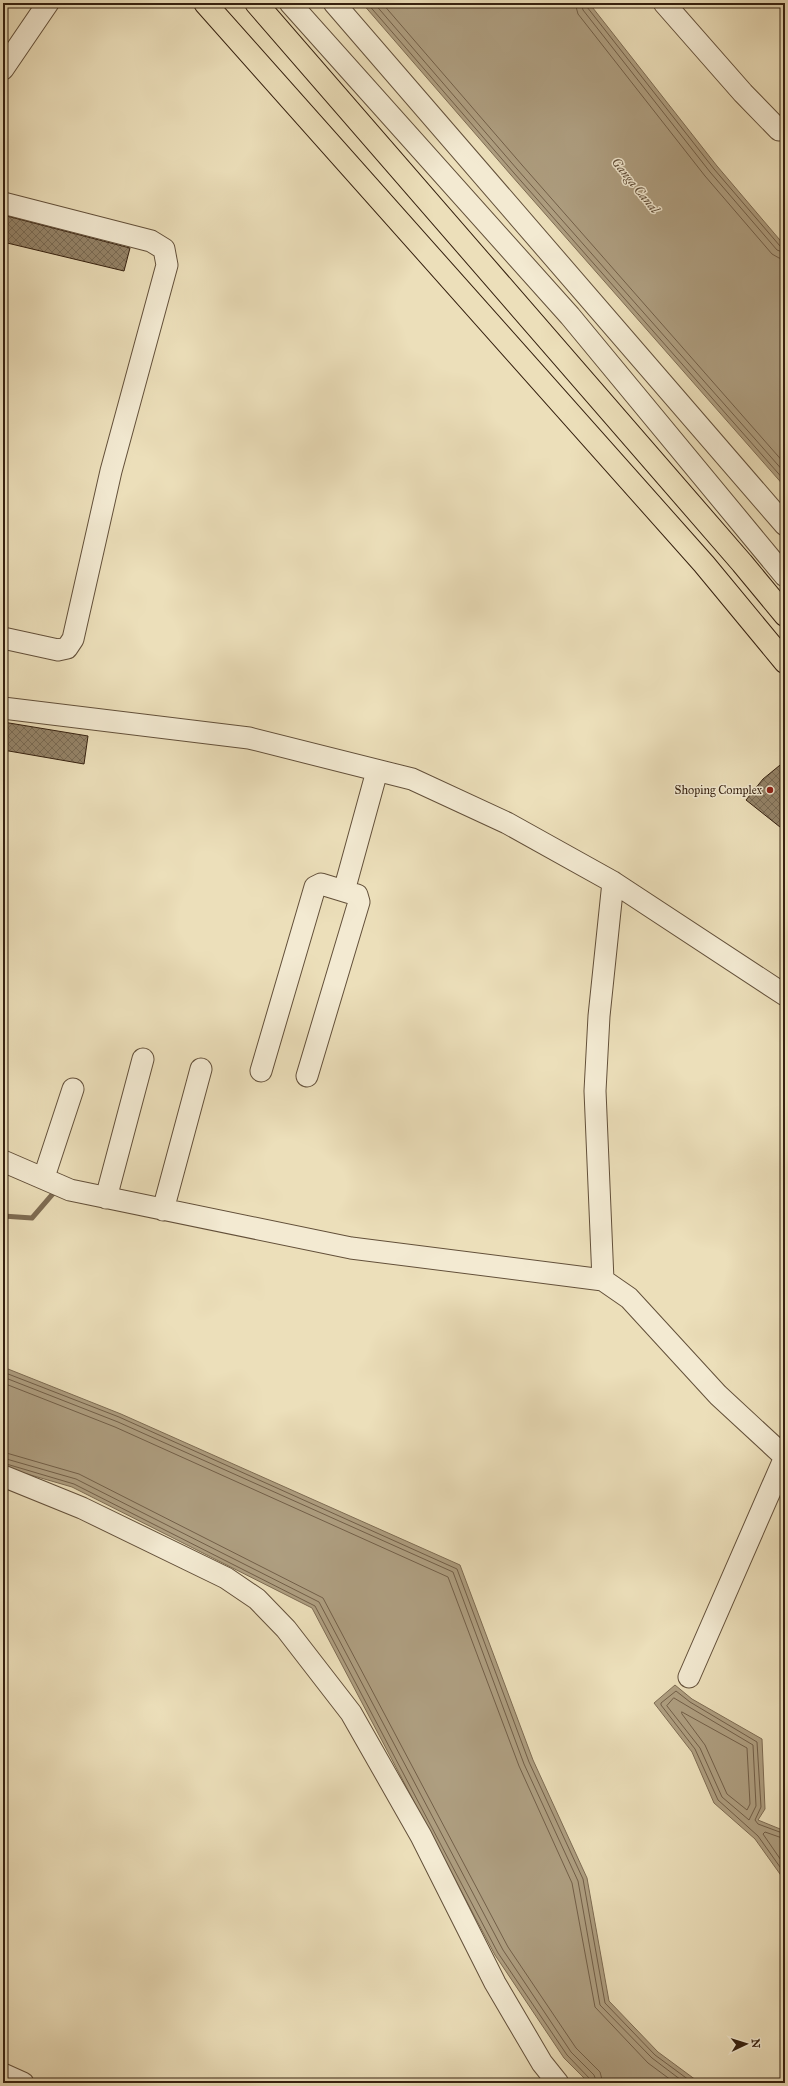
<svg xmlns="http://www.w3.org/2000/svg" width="788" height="2086" viewBox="0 0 788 2086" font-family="'IM FELL Great Primer',serif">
<defs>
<pattern id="building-cross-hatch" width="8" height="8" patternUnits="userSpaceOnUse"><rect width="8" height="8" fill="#948368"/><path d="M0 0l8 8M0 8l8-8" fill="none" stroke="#7a6b54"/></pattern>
</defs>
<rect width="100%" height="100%" fill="#ecdfba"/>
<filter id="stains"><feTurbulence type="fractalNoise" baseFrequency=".005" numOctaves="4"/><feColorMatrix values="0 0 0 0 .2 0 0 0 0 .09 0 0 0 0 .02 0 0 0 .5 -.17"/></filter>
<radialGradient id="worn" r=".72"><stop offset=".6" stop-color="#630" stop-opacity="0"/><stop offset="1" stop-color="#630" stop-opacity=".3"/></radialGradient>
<path fill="#ae9e80" stroke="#7e6c53" d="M362 3H589L717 166 785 246V487L511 175Z
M3 1367 121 1414 460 1565 533 1760 587 1878 609 2001 658 2052 700 2083H589L564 2058 495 1955 312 1608 72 1487 3 1467Z
M675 1685 692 1699 762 1739 765 1809 758 1820 785 1831V1881L755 1839 714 1803 692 1752 654 1703Z"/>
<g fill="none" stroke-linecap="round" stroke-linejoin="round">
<path stroke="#725f48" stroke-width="1" d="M367 3 514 173 785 481
M374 3 517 169 785 473
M382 3 522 165 785 464
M575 3 578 14 705 176 772 254 779 258 785 259
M581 3 583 10 710 172 777 250 785 253
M586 3 587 7 714 169 780 246 785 248
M3 1372 119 1417 457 1569 529 1762 583 1879 605 2003 655 2055 693 2083
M3 1377 118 1422 453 1572 524 1764 578 1881 600 2005 652 2058 685 2083
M3 1383 115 1427 448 1577 519 1766 572 1883 595 2007 648 2063 675 2083
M3 1452 79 1474 323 1598 508 1947 576 2048 600 2072 603 2083
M3 1458 76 1479 319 1602 503 1950 571 2052 594 2075 597 2083
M3 1463 74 1484 315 1606 498 1953 567 2055 590 2079 592 2083
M674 1698 753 1745 756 1806 749 1820 722 1797 700 1748 667 1706Z
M682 1712 747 1748 750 1804 747 1810 727 1794 705 1745 682 1714Z
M785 1834 758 1824 755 1820 761 1807 757 1742 690 1702 676 1691 661 1703V1705L695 1749 718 1800 758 1836 785 1874
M785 1839 765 1832 763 1834 785 1866"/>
<path stroke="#7e6c53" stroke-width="5" d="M3 1216 32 1218 57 1189"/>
</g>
<path fill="url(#building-cross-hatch)" stroke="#35200f" d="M3 215 130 248 124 271 3 242Z
M3 722 88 736 84 764 3 750Z
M785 761V831L746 800 763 779Z"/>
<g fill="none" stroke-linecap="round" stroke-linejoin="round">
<g stroke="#63503a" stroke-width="23">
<path id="minor" d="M290 3 570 316 785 576
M334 3 785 525
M664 3 743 93 779 130
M3 69 48 3
M3 203 151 241 164 249 167 265 111 471 73 639 67 648 58 650 3 638
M3 708 249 738 412 779 507 823 613 882 785 995
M344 891 377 771
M261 1071 315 887 321 884 357 895 359 902 307 1076
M3 1161 70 1190 351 1248 603 1280 629 1298 718 1395 785 1457
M44 1177 73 1089
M106 1198 143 1059
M163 1210 201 1069
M603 1280 595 1091 599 1016 613 882
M3 1476 82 1508 226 1578 257 1599 286 1629 351 1713 421 1836 495 1983 542 2063 558 2083
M689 1677 785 1457
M3 2074 23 2083"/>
</g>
<g stroke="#35200f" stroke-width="24">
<path id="highway" d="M205 3 704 564 785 662
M256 3 742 563 785 615"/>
</g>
<use href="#minor" stroke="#f3ead2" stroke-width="21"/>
<use href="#highway" stroke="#ecdfba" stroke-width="22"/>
</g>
<circle fill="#8f2418" stroke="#f3ead2" stroke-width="1.5" cx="770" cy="790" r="4"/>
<g text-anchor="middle" stroke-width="3" stroke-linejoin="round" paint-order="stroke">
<g font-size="12" fill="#35200f" stroke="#f3ead2" text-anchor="end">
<text x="762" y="794">Shoping Complex</text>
</g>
<g font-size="13" font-style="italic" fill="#5f4c37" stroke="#f3ead2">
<text transform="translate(636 185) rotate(51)" y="5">Ganga Canal</text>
</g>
</g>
<rect width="788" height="2086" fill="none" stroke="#ecdfba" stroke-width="16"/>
<rect x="4" y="4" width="780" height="2078" fill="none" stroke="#35200f" stroke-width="2"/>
<rect x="8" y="8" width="772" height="2070" fill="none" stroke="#35200f"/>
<g transform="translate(746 2044) rotate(86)" stroke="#f3ead2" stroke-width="3" paint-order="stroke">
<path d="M0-3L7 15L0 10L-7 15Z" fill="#35200f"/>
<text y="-6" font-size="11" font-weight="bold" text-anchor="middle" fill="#35200f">N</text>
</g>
<rect width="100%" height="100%" filter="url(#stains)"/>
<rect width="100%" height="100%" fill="url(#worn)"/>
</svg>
